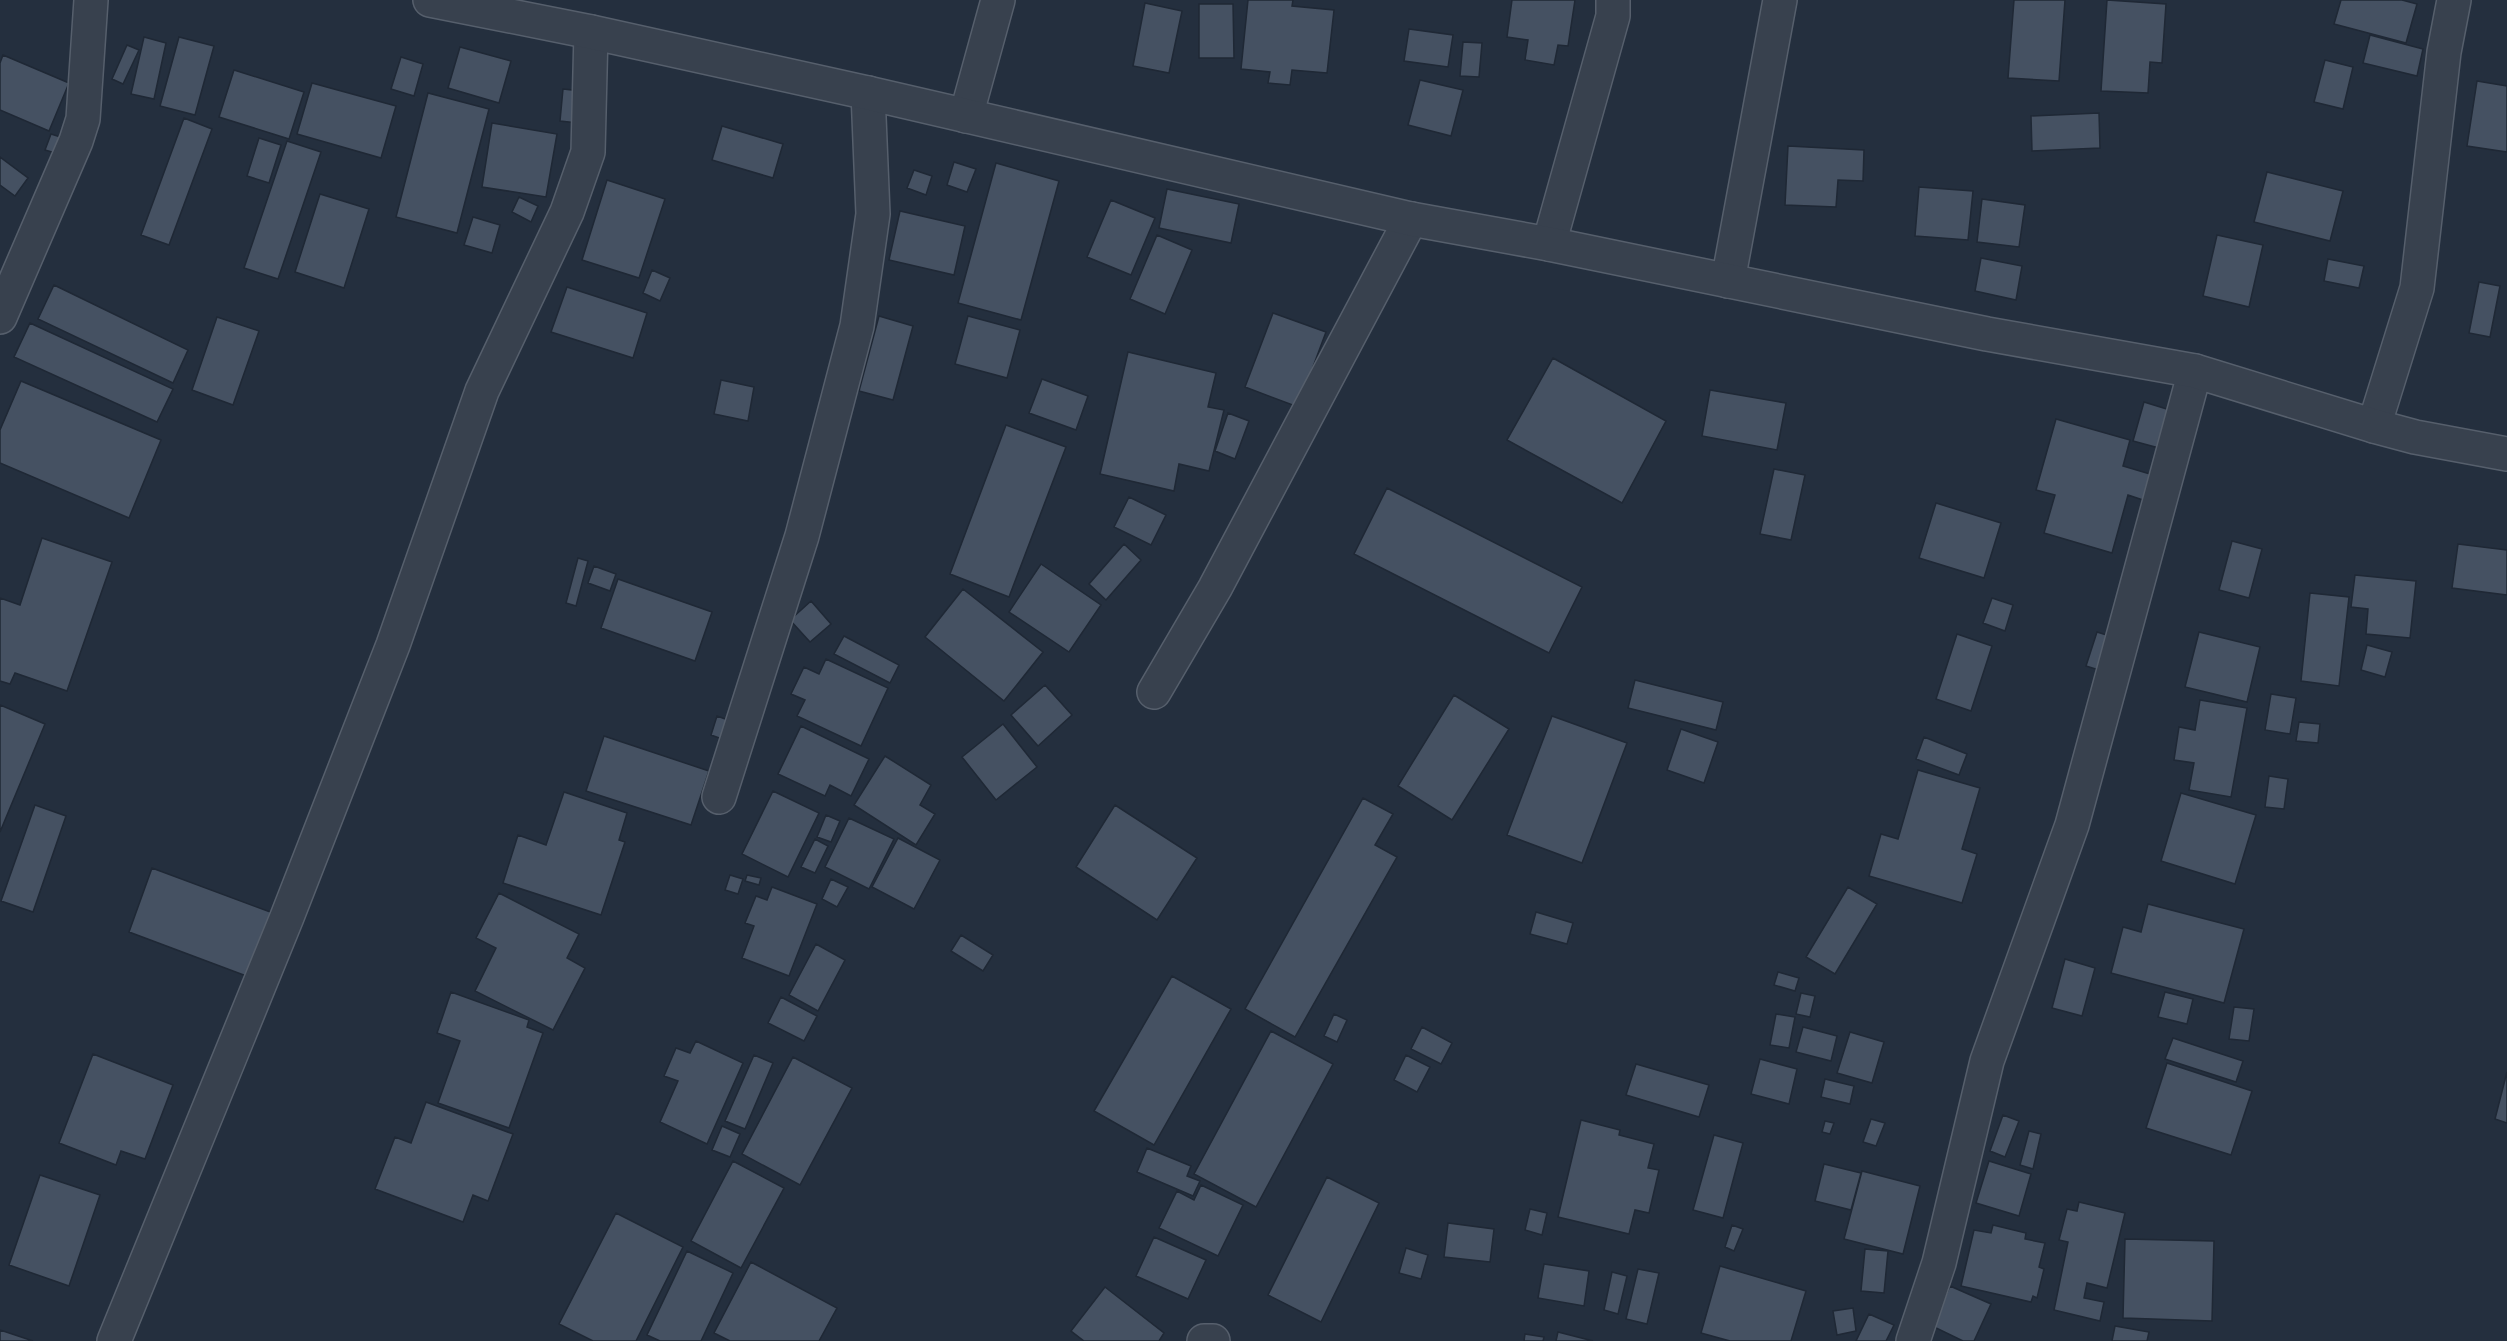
<svg xmlns="http://www.w3.org/2000/svg" width="2507" height="1341" viewBox="0 0 2507 1341" font-family="Roboto,sans-serif">
<rect width="100%" height="100%" fill="#242f3e"/>
<path fill="#455162" stroke="#1f2835" stroke-width="1.5" d="M1248 0H1293L1292 6 1334 10 1327 73 1292 70 1290 85 1268 83 1270 72 1241 69Z
M1512 0H1575L1568 46 1558 45 1554 65 1525 60 1528 40 1507 37Z
M2014 0H2065L2059 81 2008 78Z
M2107 0 2166 4 2162 63 2150 62 2148 93 2101 91Z
M2341 0H2402L2417 4 2406 43 2334 24Z
M1145 3 1182 11 1169 73 1133 66Z
M1199 4H1233L1234 58H1199Z
M1409 29 1453 35 1448 67 1404 61Z
M2370 35 2423 49 2417 76 2363 63Z
M144 37 166 43 154 99 131 94Z
M179 37 214 46 195 115 160 106Z
M1463 42 1482 43 1479 77 1460 76Z
M127 45 139 50 123 84 112 79Z
M460 47 511 61 499 103 448 88Z
M3 55 69 83 49 131 0 110V63Z
M401 57 423 64 414 96 391 89Z
M2325 60 2353 67 2343 109 2314 102Z
M234 70 304 92 289 139 219 117Z
M1420 80 1463 90 1451 136 1408 125Z
M2477 81 2507 86V152L2467 146Z
M312 83 396 106 381 158 297 134Z
M563 89 581 91 578 123 560 121Z
M428 93 489 109 457 233 396 217Z
M2099 113 2100 148 2032 151 2031 116Z
M184 118 212 129 169 245 141 235Z
M492 123 557 134 546 197 482 187Z
M722 126 783 144 773 178 712 160Z
M51 134 70 140 65 156 45 150Z
M259 138 281 145 269 183 247 176Z
M287 141 321 152 278 279 244 268Z
M1788 146 1864 150 1863 181 1838 180 1836 207 1785 205Z
M0 157 28 178 15 196 0 185Z
M954 162 976 169 967 192 947 185Z
M996 163 1059 181 1021 320 958 303Z
M914 170 932 176 926 195 907 188Z
M2267 172 2343 191 2330 241 2254 222Z
M607 180 665 199 639 278 582 260Z
M1919 187 1973 191 1968 240 1915 236Z
M1167 189 1239 204 1231 243 1159 228Z
M320 194 369 209 344 288 295 272Z
M519 197 538 206 531 222 512 212Z
M1982 199 2025 205 2019 247 1977 242Z
M1111 200 1155 218 1131 275 1087 257Z
M900 211 965 226 954 275 889 260Z
M473 217 500 225 492 253 464 245Z
M1157 235 1192 250 1165 314 1130 299Z
M2217 235 2263 245 2249 307 2203 296Z
M1981 258 2022 266 2016 300 1975 291Z
M2328 259 2364 266 2359 288 2324 281Z
M652 270 670 278 660 301 643 293Z
M2479 282 2500 286 2490 337 2469 333Z
M54 285 188 350 173 383 38 319Z
M567 287 647 313 633 358 551 332Z
M1273 313 1326 332 1298 407 1245 387Z
M879 316 913 326 893 400 859 391Z
M968 316 1020 330 1007 378 955 364Z
M217 317 259 331 233 405 192 390Z
M30 323 173 389 157 422 14 357Z
M1128 352 1216 373 1208 407 1224 410 1209 471 1179 464 1174 491 1100 474Z
M1553 358 1666 421 1622 503 1507 440Z
M1042 379 1088 396 1076 430 1029 413Z
M721 380 754 387 748 421 714 414Z
M21 381 161 440 129 518 0 463V430Z
M1710 390 1786 403 1777 450 1702 436Z
M2144 402 2170 410 2159 448 2133 441Z
M1228 413 1249 421 1235 459 1215 451Z
M2056 419 2130 440 2123 466 2150 474 2143 500 2128 495 2112 553 2044 533 2055 495 2036 490Z
M1006 425 1066 447 1009 597 950 574Z
M1774 469 1805 475 1791 540 1760 534Z
M1387 488 1582 587 1549 653 1354 554Z
M1129 497 1166 515 1151 545 1114 527Z
M1936 503 2001 523 1984 578 1919 558Z
M42 538 112 562 67 691 15 673 10 684 0 681V598L20 605Z
M2232 541 2262 549 2249 598 2219 590Z
M1124 544 1141 560 1106 600 1089 584Z
M2458 544 2507 550V595L2452 588Z
M578 558 588 561 576 606 566 603Z
M1041 564 1101 605 1069 652 1009 612Z
M594 566 616 574 610 591 588 583Z
M2355 575 2416 581 2410 638 2366 634 2368 609 2351 607Z
M618 579 712 612 695 661 601 628Z
M963 589 1043 652 1004 701 925 637Z
M2310 593 2349 597 2339 686 2301 681Z
M1992 598 2013 605 2005 631 1983 623Z
M811 601 831 624 810 642 790 620Z
M2097 632 2113 637 2102 671 2086 666Z
M2199 632 2260 647 2247 702 2185 687Z
M1957 634 1992 646 1971 711 1936 699Z
M844 636 899 665 890 683 834 654Z
M2367 645 2392 652 2385 677 2361 670Z
M826 659 888 688 861 746 797 716 805 700 791 694 804 667 819 674Z
M1635 680 1723 702 1716 730 1628 708Z
M1045 685 1072 715 1038 746 1011 715Z
M2271 694 2296 698 2290 734 2265 730Z
M1454 695 1509 729 1452 820 1398 786Z
M2200 700 2247 708 2231 797 2189 790 2194 763 2174 760 2179 727 2195 730Z
M0 705 45 724 0 832Z
M717 716 728 720 722 739 711 735Z
M1552 716 1627 743 1582 863 1507 835Z
M2299 722 2320 724 2318 743 2296 741Z
M1003 724 1037 767 996 800 962 757Z
M801 726 869 759 851 796 830 785 825 796 778 774Z
M1681 729 1718 742 1704 783 1667 770Z
M604 736 709 771 691 825 586 791Z
M1924 737 1967 754 1959 775 1916 759Z
M885 756 931 785 920 805 935 814 916 845 854 805Z
M1918 770 1980 788 1962 849 1977 854 1962 903 1869 876 1881 834 1898 839Z
M2269 776 2288 779 2284 809 2265 807Z
M773 791 819 813 788 877 742 854Z
M564 792 627 813 619 840 625 842 601 915 503 883 518 835 546 845Z
M2181 793 2256 815 2235 884 2161 861Z
M1363 798 1393 814 1375 845 1397 857 1295 1037 1245 1009Z
M35 805 66 816 33 912 1 901Z
M1115 805 1197 858 1157 920 1076 867Z
M826 815 840 821 831 842 817 837Z
M849 818 894 839 869 889 825 867Z
M898 838 940 860 914 909 872 887Z
M815 839 828 846 815 873 801 867Z
M152 868 273 913 249 977 129 932Z
M730 875 743 879 738 894 725 890Z
M747 875 761 878 759 885 745 881Z
M831 879 848 887 837 907 822 899Z
M772 887 817 904 789 976 742 958 754 926 745 923 756 896 767 900Z
M1848 887 1877 904 1835 974 1806 957Z
M499 893 579 934 567 958 585 968 553 1030 475 991 496 948 476 938Z
M2148 904 2244 929 2224 1003 2111 973 2123 927 2141 932Z
M1536 912 1573 923 1567 944 1530 934Z
M961 935 993 955 983 971 951 951Z
M816 944 845 960 818 1011 789 995Z
M2065 959 2095 968 2082 1016 2052 1008Z
M1778 972 1799 978 1795 991 1774 985Z
M1172 976 1231 1009 1154 1145 1094 1111Z
M451 992 529 1020 527 1027 543 1033 509 1128 438 1103 460 1041 437 1033Z
M2165 992 2193 999 2187 1024 2158 1017Z
M1801 993 1815 996 1810 1017 1796 1014Z
M781 997 817 1016 804 1041 768 1023Z
M2234 1007 2254 1009 2249 1041 2229 1039Z
M1334 1014 1347 1020 1337 1042 1324 1036Z
M1776 1014 1795 1017 1789 1048 1770 1045Z
M1422 1027 1452 1043 1441 1064 1411 1049Z
M1803 1027 1837 1036 1831 1061 1796 1052Z
M1271 1031 1333 1064 1256 1207 1194 1174Z
M1850 1032 1884 1042 1872 1083 1837 1073Z
M2173 1038 2243 1061 2236 1082 2165 1059Z
M696 1041 743 1063 707 1144 660 1122 678 1081 664 1076 676 1048 690 1053Z
M93 1054 173 1085 145 1159 121 1151 116 1165 59 1143Z
M754 1055 773 1063 745 1129 725 1121Z
M1406 1055 1430 1067 1417 1092 1394 1080Z
M793 1057 852 1088 800 1185 742 1154Z
M1760 1059 1797 1069 1789 1104 1751 1094Z
M2167 1063 2252 1091 2231 1155 2146 1128Z
M1636 1064 1709 1085 1699 1117 1626 1095Z
M2507 1072V1123L2495 1119Z
M1825 1079 1854 1086 1850 1104 1821 1097Z
M426 1102 513 1134 488 1201 473 1195 463 1222 375 1189 395 1137 411 1143Z
M2003 1115 2019 1121 2005 1157 1990 1151Z
M1871 1119 1885 1123 1876 1146 1863 1142Z
M1581 1120 1620 1130 1619 1135 1654 1144 1648 1168 1659 1170 1649 1213 1635 1210 1629 1234 1558 1217Z
M1825 1121 1834 1123 1830 1134 1822 1132Z
M722 1126 740 1134 730 1157 712 1150Z
M2029 1131 2041 1134 2033 1169 2020 1165Z
M1714 1135 1743 1143 1723 1218 1693 1210Z
M1147 1148 1191 1166 1187 1176 1200 1181 1193 1196 1137 1172Z
M733 1161 784 1188 741 1268 691 1241Z
M1989 1161 2031 1174 2019 1216 1976 1203Z
M1824 1164 1861 1173 1851 1210 1815 1201Z
M1862 1171 1920 1186 1903 1254 1844 1239Z
M40 1175 100 1195 69 1286 9 1265Z
M1327 1177 1379 1203 1321 1322 1268 1295Z
M1201 1185 1243 1205 1218 1256 1159 1228 1177 1191 1194 1200Z
M2079 1202 2125 1213 2107 1288 2087 1283 2084 1298 2104 1302 2100 1321 2054 1310 2068 1242 2059 1240 2067 1209 2077 1211Z
M1530 1209 1547 1213 1542 1235 1525 1230Z
M616 1213 683 1247 636 1341H593L559 1324Z
M1448 1223 1494 1229 1490 1262 1444 1257Z
M1732 1225 1743 1229 1734 1251 1725 1247Z
M1993 1225 2026 1233 2025 1239 2045 1243 2039 1267 2044 1269 2037 1298 2033 1296 2031 1302 1961 1286 1974 1230 1991 1233Z
M1154 1237 1206 1260 1188 1299 1136 1276Z
M2125 1239 2214 1241 2212 1321 2123 1318Z
M1406 1248 1428 1255 1421 1279 1399 1273Z
M1865 1249 1888 1251 1884 1293 1861 1291Z
M687 1251 733 1273 701 1341H660L647 1335Z
M751 1262 837 1308 819 1341H730L714 1333Z
M1544 1264 1589 1271 1584 1306 1538 1298Z
M1720 1266 1806 1291 1791 1341H1730L1701 1333Z
M1638 1269 1659 1273 1647 1324 1626 1319Z
M1612 1272 1627 1276 1618 1314 1604 1310Z
M1950 1286 1991 1304 1974 1341H1963L1932 1326Z
M1105 1287 1164 1333 1159 1341H1084L1071 1331Z
M1853 1308 1856 1331 1837 1335 1833 1311Z
M1869 1314 1894 1325 1886 1341H1856Z
M2115 1326 2149 1332 2147 1341H2112Z
M0 1330 33 1341H0Z
M1558 1332 1593 1341H1556Z
M1525 1334 1544 1337 1543 1341H1524Z"/>
<g fill="none" stroke-linecap="round" stroke-linejoin="round">
<g stroke="#565f6c" stroke-width="36">
<path id="minor" d="M966 116 998 0
M1549 244 1613 16V0
M1728 281 1780 0
M0 317 76 141 83 119 91 0
M2374 426 2417 288 2444 52 2454 0
M1154 692 1215 588 1411 219
M719 797 802 536 857 326 873 214 868 93
M114 1341 287 917 393 645 482 391 567 212 588 152 591 32
M1204 1341H1213
M1913 1341 1939 1263 1987 1061 2072 825 2195 371"/>
</g>
<g stroke="#565f6c" stroke-width="36">
<path id="tertiary" d="M430 0 591 32 868 93 1411 219 1549 244 1987 334 2195 371 2374 426 2415 437 2507 454"/>
</g>
<use href="#minor" stroke="#38414e" stroke-width="33"/>
<use href="#tertiary" stroke="#38414e" stroke-width="33"/>
</g>
</svg>
